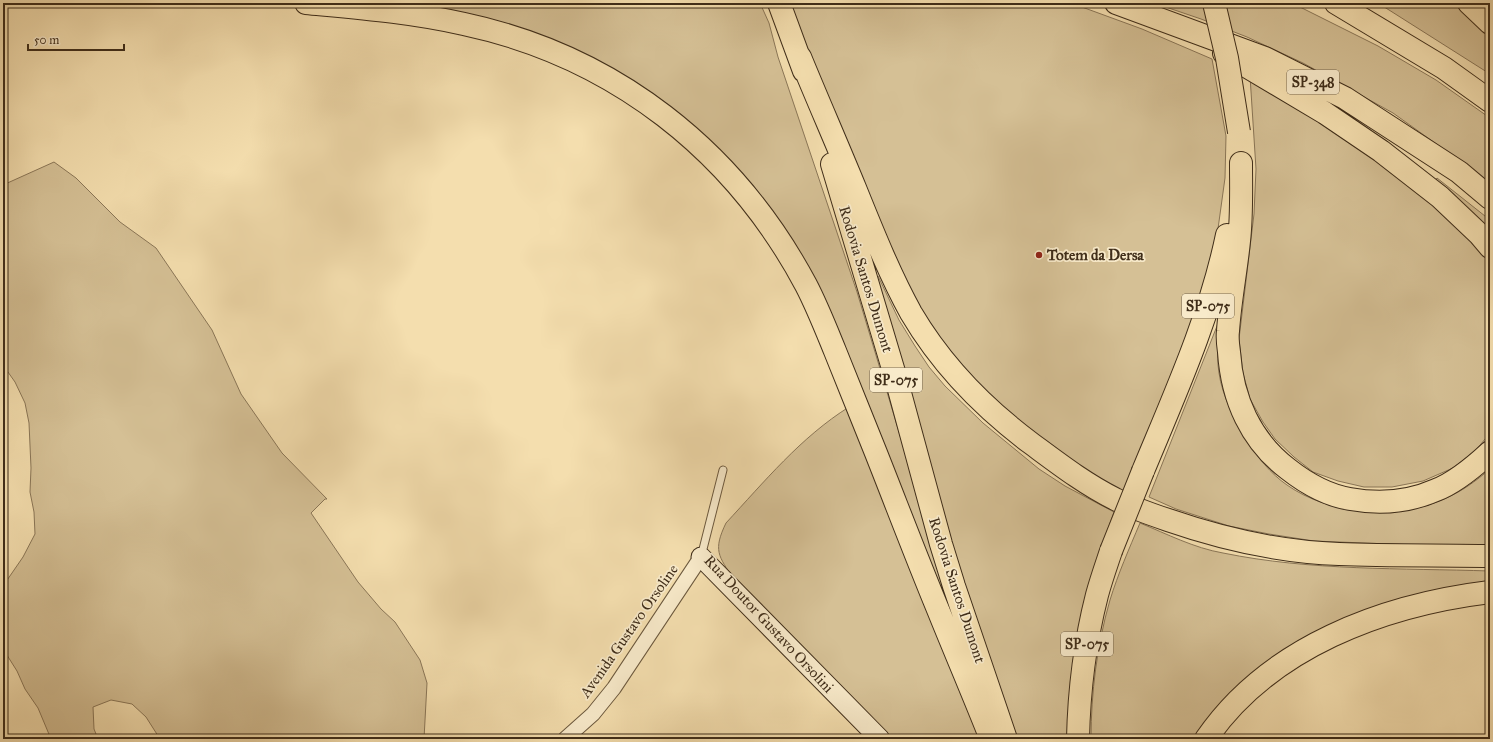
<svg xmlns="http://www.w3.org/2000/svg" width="1493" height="742" viewBox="0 0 1493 742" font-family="'IM FELL Great Primer',serif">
<rect width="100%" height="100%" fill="#f4deae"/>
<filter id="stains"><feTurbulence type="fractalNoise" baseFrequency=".005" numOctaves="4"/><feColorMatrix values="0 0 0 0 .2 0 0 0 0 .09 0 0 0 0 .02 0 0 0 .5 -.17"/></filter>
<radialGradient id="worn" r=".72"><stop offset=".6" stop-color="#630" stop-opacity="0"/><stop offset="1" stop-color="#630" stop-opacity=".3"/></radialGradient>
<path fill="#d5c095" stroke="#8a7657" d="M392 3H760L769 23 778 57 857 292 902 442 952 621 816 289 636 86Z
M789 3H1071L1142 29 1212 59 1226 136 1225 178 1217 236 1209 274 1154 425 1123 492 1070 461 1011 417 951 354 916 303 873 211Z
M1154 3H1292L1378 46 1436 80 1490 118V184L1477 173 1393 113 1303 63 1247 37 1201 19Z
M1378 3H1455L1490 35V74Z
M1250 76 1346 137 1405 181 1466 232 1490 262V433L1476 450 1453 468 1423 481 1392 487H1364L1338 481 1313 472 1294 457 1275 439 1263 422 1250 399 1243 373 1239 339 1254 214 1256 169Z
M54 162 76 178 120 222 156 248 212 330 241 394 282 453 327 499H325L311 513 358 582 381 609 395 622 420 660 427 683 424 739H160L146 717 132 704 111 700 93 707 94 729 98 739H51L38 708 25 689 17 671 5 652 3 645V586L23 557 35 534 34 512 30 492 31 468 29 423 25 403 15 382 3 365V185Z
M1437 178 1490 220V231L1435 181Z
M878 276 899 320 915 346 929 367 945 386 983 423 1039 469 1065 486 1114 512 1100 551 1068 739H1014L967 599 875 280Z
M1221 316C1218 335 1216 354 1219 373 1222 395 1235 422 1247 440 1257 457 1271 474 1287 485 1329 515 1398 520 1444 499 1461 492 1476 481 1490 469V548L1314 541 1269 534 1229 526 1176 509 1149 497Z
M849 407 981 739H891L734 579C718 556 713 550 726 523 764 482 801 437 849 407Z
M1140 523C1167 534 1194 548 1223 553 1311 571 1401 568 1490 571V586L1369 613 1197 739H1091C1091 693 1097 645 1110 600 1118 574 1129 549 1140 523Z"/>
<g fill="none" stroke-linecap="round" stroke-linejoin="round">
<g stroke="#6c593e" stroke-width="9">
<path id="lane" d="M701 557 723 470"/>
</g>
<g stroke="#6c593e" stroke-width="16">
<path id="street" d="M565 739 593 714 614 688 701 557"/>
</g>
<g stroke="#3f2d19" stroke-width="21">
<path id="secondary" d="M701 557 880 739"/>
</g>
<g stroke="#3f2d19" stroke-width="24">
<path id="highway" d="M306 3C359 8 411 12 464 24 614 56 734 150 806 285 817 306 826 329 835 351 849 385 862 419 876 453 897 506 917 559 939 612 956 654 974 696 991 739
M779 3 804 71
M1116 3 1265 58 1345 98 1459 172 1490 198
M1336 3 1444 68 1490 101
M1469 3 1490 23
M1224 53 1325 113 1381 151 1440 197 1479 234 1490 247
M800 57C818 101 837 144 855 188 872 230 889 273 911 313 941 364 985 409 1032 444 1059 464 1085 484 1115 499 1132 508 1150 514 1168 520 1223 539 1280 552 1339 554 1389 556 1440 555 1490 556
M1241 163C1241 189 1242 215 1239 241 1236 271 1230 301 1228 331 1227 338 1228 345 1229 352 1232 399 1251 441 1288 469 1307 484 1326 495 1350 499 1378 504 1409 502 1436 490 1454 483 1476 465 1490 452
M832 164 897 382 941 544 954 586 1006 739
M1143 471C1175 394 1210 317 1227 235
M1078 739C1079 691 1085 642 1097 595 1101 580 1106 566 1111 551
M1206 739C1269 647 1383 605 1490 592"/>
</g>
<use href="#lane" stroke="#f8eaca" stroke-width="7"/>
<use href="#street" stroke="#f8eaca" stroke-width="14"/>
<use href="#secondary" stroke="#f8eaca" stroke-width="19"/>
<use href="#highway" stroke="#f4deae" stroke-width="22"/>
<g stroke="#3f2d19" stroke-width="24" stroke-linecap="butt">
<path id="highway-bridge" d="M1214 3 1227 58 1239 132
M1111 551 1143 471"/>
</g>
<use href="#highway-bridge" stroke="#f4deae" stroke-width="22"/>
</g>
<circle fill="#8f2418" stroke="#f8eaca" stroke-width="1.5" cx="1039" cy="255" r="4"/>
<g text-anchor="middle" stroke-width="3.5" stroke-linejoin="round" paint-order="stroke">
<g fill="#f8eaca" stroke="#76664e" stroke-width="1">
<rect x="1287" y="70" width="52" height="24" rx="3"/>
<rect x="1182" y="294" width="52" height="24" rx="3"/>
<rect x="870" y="368" width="52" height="24" rx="3"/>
<rect x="1061" y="632" width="52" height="24" rx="3"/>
</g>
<g font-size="14" font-weight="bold" fill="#3f2d19">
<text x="1313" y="87">SP-348</text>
<text x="1208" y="311">SP-075</text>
<text x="896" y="385">SP-075</text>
<text x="1087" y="649">SP-075</text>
</g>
<g font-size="15" font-weight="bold" fill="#3f2d19" stroke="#f8eaca" text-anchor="start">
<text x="1047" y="260">Totem da Dersa</text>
</g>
<g font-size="15" fill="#3f2d19" stroke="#f8eaca">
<text transform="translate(866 279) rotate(73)" y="5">Rodovia Santos Dumont</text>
<text transform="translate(957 590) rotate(72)" y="5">Rodovia Santos Dumont</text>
<text transform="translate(769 624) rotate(47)" y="5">Rua Doutor Gustavo Orsolini</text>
<text transform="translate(629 631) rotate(-55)" y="5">Avenida Gustavo Orsoline</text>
</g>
</g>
<rect width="1493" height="742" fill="none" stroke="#f4deae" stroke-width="16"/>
<rect x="4" y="4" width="1485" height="734" fill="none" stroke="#3f2d19" stroke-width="2"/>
<rect x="8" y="8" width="1477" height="726" fill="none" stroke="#3f2d19"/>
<path d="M28 44v6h96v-6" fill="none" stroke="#3f2d19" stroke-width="2"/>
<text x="34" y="44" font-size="12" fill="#3f2d19" stroke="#f8eaca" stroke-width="3" paint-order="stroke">50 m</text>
<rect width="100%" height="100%" filter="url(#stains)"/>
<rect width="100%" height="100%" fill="url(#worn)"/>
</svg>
